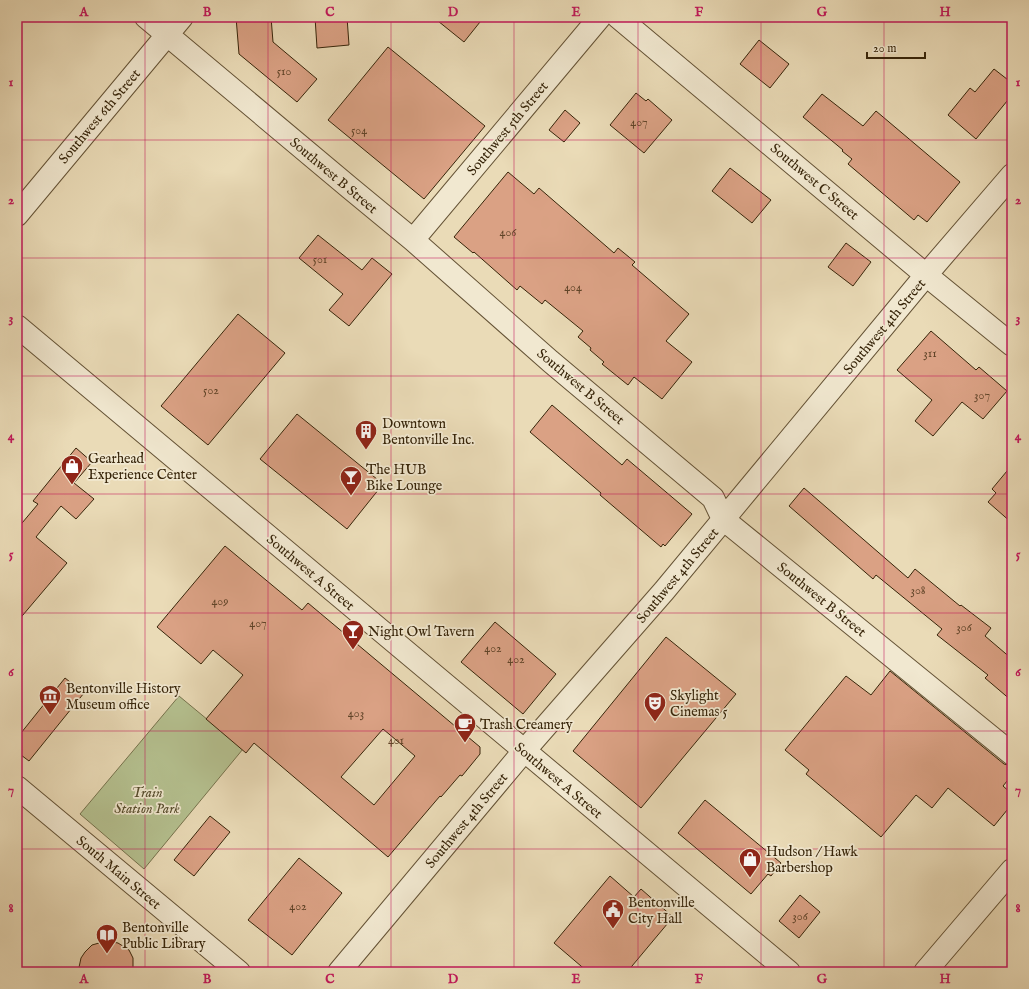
<svg xmlns="http://www.w3.org/2000/svg" width="1029" height="989" viewBox="0 0 1029 989" font-family="'IM FELL English',serif">
<rect width="100%" height="100%" fill="#eadbb7"/>
<filter id="stains"><feTurbulence type="fractalNoise" baseFrequency=".005" numOctaves="4"/><feColorMatrix values="0 0 0 0 .2 0 0 0 0 .09 0 0 0 0 .02 0 0 0 .5 -.17"/></filter>
<radialGradient id="worn" r=".72"><stop offset=".6" stop-color="#630" stop-opacity="0"/><stop offset="1" stop-color="#630" stop-opacity=".3"/></radialGradient>
<path fill="#b5c190" stroke="#76734d" d="M179 696 243 749 144 869 80 814Z"/>
<path fill="#daa184" stroke="#37250a" fill-rule="evenodd" d="M236 17H271L273 42 317 79 297 102 239 54Z
M315 17H347L349 45 317 48Z
M433 17H484L464 42Z
M759 40 789 64 770 88 740 64Z
M388 47 485 126 424 199 328 120Z
M994 69 1012 83V95L976 139 948 115 970 88 975 92Z
M636 93 646 101 648 99 672 120 644 153 610 125Z
M822 94 863 126 876 111 960 182 927 222 918 215 914 220 848 164 852 159 842 151 843 150 803 117Z
M565 110 580 123 564 142 549 130Z
M730 168 771 200 752 223 712 191Z
M508 172 534 194 539 188 614 253 618 248 635 262 632 265 689 314 666 341 692 362 662 399 634 377 628 385 602 364 604 362 590 350 591 348 578 337 583 331 545 300 542 304 520 286 517 290 474 252 473 253 454 237Z
M318 235 362 270 372 258 392 274 349 326 329 310 343 294 299 258Z
M846 243 871 262 853 286 828 267Z
M238 314 285 353 208 445 161 406Z
M931 331 976 370 979 367 1007 391 983 419 962 402 933 436 915 421 932 400 897 370Z
M552 405 622 465 627 459 692 514 665 546 663 544 661 547 600 495 601 493 530 432Z
M297 414 383 484 347 529 260 459Z
M76 448 92 462 74 483 94 499 76 519 61 506 36 537 67 563 17 622V529L38 504 33 501Z
M1012 465V523L988 502 996 493 992 489Z
M804 488 908 578 915 569 960 606 961 605 991 628 985 636 1012 659V701L985 678 988 675 937 635 942 629 876 575 873 579 789 506Z
M225 546 302 610 308 603 480 747V754L462 776 460 775 441 797 440 796 388 857 254 743 246 753 206 719 243 675 213 650 201 664 157 627ZM383 729 415 756 374 805 341 777Z
M495 622 556 674 523 714 461 662Z
M666 637 736 694 641 808 573 751Z
M890 671 1004 764 1012 766V775L1003 786 1012 794V804L994 826 948 788 932 808 916 795 881 837 806 774 809 770 785 750 846 676 871 695Z
M65 678 84 693 29 761 17 752V738Z
M705 800 781 863 771 876 768 874 751 894 678 833Z
M210 816 230 832 194 876 174 860Z
M299 858 342 893 292 955 248 920Z
M610 876 634 897 641 889 673 917 627 972H588L554 943Z
M800 895 820 912 799 938 779 921Z
M106 941 118 943 129 950 133 958V972H78L81 958 85 952 92 945Z"/>
<g fill="none" stroke-linecap="round" stroke-linejoin="round">
<g stroke="#645235" stroke-width="24">
<path id="minor" d="M146 17 350 188 413 240 550 361 713 498 723 519 1012 754
M618 17 926 275 1012 345
M17 215 182 17
M413 240 600 17
M524 751 664 591 926 275 1012 175
M925 972 1012 870"/>
</g>
<g stroke="#645235" stroke-width="24">
<path id="tertiary" d="M17 326 789 972
M17 787 239 972
M339 972 524 751"/>
</g>
<use href="#minor" stroke="#f1e8d0" stroke-width="22"/>
<use href="#tertiary" stroke="#f1e8d0" stroke-width="22"/>
</g>
<path fill="none" stroke="#c2185b" stroke-width="1" stroke-opacity="0.55" d="M145 17V972M268 17V972M391 17V972M514 17V972M638 17V972M761 17V972M884 17V972M17 140H1012M17 258H1012M17 376H1012M17 494H1012M17 613H1012M17 731H1012M17 849H1012"/>
<defs>
<g id="building-pin" transform="scale(1.15)"><path d="M0 17L-7.5 6A9.5 9.5 0 1 1 7.5 6Z" fill="#8f2418" stroke="#f1e8d0"/><path d="M-4-6H4V6H1V3H-1V6H-4ZM-2.5-4.3h1.7v1.8h-1.7ZM.8-4.3h1.7v1.8H.8ZM-2.5-1h1.7V.8h-1.7ZM.8-1h1.7V.8H.8Z" fill="#fff"/></g>
<g id="shop-pin" transform="scale(1.15)"><path d="M0 17L-7.5 6A9.5 9.5 0 1 1 7.5 6Z" fill="#8f2418" stroke="#f1e8d0"/><path d="M-5-2.5h2.3a2.7 3.5 0 0 1 5.4 0H5L5.5 6h-11ZM-1.5-2.5h3a1.5 2.3 0 0 0-3 0Z" fill="#fff"/></g>
<g id="bar-pin" transform="scale(1.15)"><path d="M0 17L-7.5 6A9.5 9.5 0 1 1 7.5 6Z" fill="#8f2418" stroke="#f1e8d0"/><path d="M-6-5H6L.8 .8V4.5H3.5V6h-7V4.5H-.8V.8Z" fill="#fff"/></g>
<g id="museum-pin" transform="scale(1.15)"><path d="M0 17L-7.5 6A9.5 9.5 0 1 1 7.5 6Z" fill="#8f2418" stroke="#f1e8d0"/><path d="M0-6L6-3V-2H-6V-3ZM-5-1h2V3h-2ZM-1-1h2V3h-2ZM3-1h2V3H3ZM-6 4H6V6H-6Z" fill="#fff"/></g>
<g id="theatre-pin" transform="scale(1.15)"><path d="M0 17L-7.5 6A9.5 9.5 0 1 1 7.5 6Z" fill="#8f2418" stroke="#f1e8d0"/><path d="M-5-5.5Q0-4 5-5.5V0Q5 5 0 6Q-5 5-5 0ZM-3.3-2.5H-1v1.5H-3.3ZM1-2.5H3.3v1.5H1ZM-2.8 1Q0 5.5 2.8 1Z" fill="#fff"/></g>
<g id="cafe-pin" transform="scale(1.15)"><path d="M0 17L-7.5 6A9.5 9.5 0 1 1 7.5 6Z" fill="#8f2418" stroke="#f1e8d0"/><path d="M-5.5-4.5H6V0H3Q3 3.5 0 3.5H-2.5Q-5.5 3.5-5.5 0ZM3-3.2v2h1.7v-2ZM-6 4.5H4V6H-6Z" fill="#fff"/></g>
<g id="civic-pin" transform="scale(1.15)"><path d="M0 17L-7.5 6A9.5 9.5 0 1 1 7.5 6Z" fill="#8f2418" stroke="#f1e8d0"/><path d="M-.6-6.5H3V-4.5H.6V-3L4-1V1h2V6H-6V1h2V-1L-.6-3ZM-1.2 2.5V6h2.4V2.5Z" fill="#fff"/></g>
<g id="library-pin" transform="scale(1.15)"><path d="M0 17L-7.5 6A9.5 9.5 0 1 1 7.5 6Z" fill="#8f2418" stroke="#f1e8d0"/><path d="M-6-4Q-3-5.5-.7-3.5V5Q-3 3-6 4ZM6-4Q3-5.5 .7-3.5V5Q3 3 6 4Z" fill="#fff"/></g>
</defs>
<g fill-rule="evenodd">
<use href="#building-pin" x="366" y="431"/>
<use href="#shop-pin" x="72" y="466"/>
<use href="#bar-pin" x="351" y="477"/>
<use href="#bar-pin" x="353" y="631"/>
<use href="#museum-pin" x="50" y="696"/>
<use href="#theatre-pin" x="655" y="703"/>
<use href="#cafe-pin" x="465" y="724"/>
<use href="#shop-pin" x="750" y="859"/>
<use href="#civic-pin" x="613" y="910"/>
<use href="#library-pin" x="107" y="935"/>
</g>
<g text-anchor="middle" stroke-width="3.5" stroke-linejoin="round" paint-order="stroke">
<g font-size="12" fill="#604428">
<text x="284" y="75">510</text>
<text x="639" y="126">407</text>
<text x="359" y="134">504</text>
<text x="508" y="236">406</text>
<text x="320" y="263">501</text>
<text x="573" y="291">404</text>
<text x="930" y="357">311</text>
<text x="211" y="394">502</text>
<text x="982" y="399">307</text>
<text x="918" y="594">308</text>
<text x="220" y="605">409</text>
<text x="258" y="627">407</text>
<text x="964" y="631">306</text>
<text x="493" y="652">402</text>
<text x="516" y="663">402</text>
<text x="356" y="717">403</text>
<text x="396" y="744">401</text>
<text x="298" y="910">402</text>
<text x="800" y="920">306</text>
</g>
<g font-size="14" fill="#37250a" stroke="#f1e8d0">
<text transform="translate(99 116) rotate(-50)" y="5">Southwest 6th Street</text>
<text transform="translate(507 128) rotate(-50)" y="5">Southwest 5th Street</text>
<text transform="translate(334 175) rotate(40)" y="5">Southwest B Street</text>
<text transform="translate(815 181) rotate(40)" y="5">Southwest C Street</text>
<text transform="translate(884 326) rotate(-50)" y="5">Southwest 4th Street</text>
<text transform="translate(581 386) rotate(40)" y="5">Southwest B Street</text>
<text transform="translate(311 572) rotate(40)" y="5">Southwest A Street</text>
<text transform="translate(677 575) rotate(-50)" y="5">Southwest 4th Street</text>
<text transform="translate(822 599) rotate(39)" y="5">Southwest B Street</text>
<text transform="translate(559 780) rotate(40)" y="5">Southwest A Street</text>
<text transform="translate(466 820) rotate(-50)" y="5">Southwest 4th Street</text>
<text transform="translate(119 872) rotate(40)" y="5">South Main Street</text>
</g>
<g font-size="14" fill="#37250a" stroke="#f1e8d0" text-anchor="start">
<text x="382" y="428">Downtown<tspan x="382" dy="16">Bentonville Inc.</tspan></text>
<text x="88" y="463">Gearhead<tspan x="88" dy="16">Experience Center</tspan></text>
<text x="366" y="474">The HUB<tspan x="366" dy="16">Bike Lounge</tspan></text>
<text x="368" y="636">Night Owl Tavern</text>
<text x="66" y="693">Bentonville History<tspan x="66" dy="16">Museum office</tspan></text>
<text x="670" y="700">Skylight<tspan x="670" dy="16">Cinemas 5</tspan></text>
<text x="480" y="729">Trash Creamery</text>
<text x="766" y="856">Hudson / Hawk<tspan x="766" dy="16">Barbershop</tspan></text>
<text x="628" y="907">Bentonville<tspan x="628" dy="16">City Hall</tspan></text>
<text x="122" y="932">Bentonville<tspan x="122" dy="16">Public Library</tspan></text>
</g>
<g font-size="14" font-style="italic" fill="#564c2c" stroke="#f1e8d0">
<text x="147" y="797">Train<tspan x="147" dy="16">Station Park</tspan></text>
</g>
</g>
<rect width="1029" height="989" fill="none" stroke="#eadbb7" stroke-width="44"/>
<path d="M867 52v6h58v-6" fill="none" stroke="#37250a" stroke-width="2"/>
<text x="873" y="52" font-size="12" fill="#37250a" stroke="#f1e8d0" stroke-width="3" paint-order="stroke">20 m</text>
<rect x="22" y="22" width="985" height="945" fill="none" stroke="#c2185b" stroke-width="1.5"/>
<g font-size="13" text-anchor="middle" font-weight="bold" fill="#c2185b">
<text x="84" y="16">A</text>
<text x="207" y="16">B</text>
<text x="330" y="16">C</text>
<text x="453" y="16">D</text>
<text x="576" y="16">E</text>
<text x="699" y="16">F</text>
<text x="822" y="16">G</text>
<text x="945" y="16">H</text>
<text x="11" y="86">1</text>
<text x="1018" y="86">1</text>
<text x="11" y="204">2</text>
<text x="1018" y="204">2</text>
<text x="11" y="322">3</text>
<text x="1018" y="322">3</text>
<text x="11" y="440">4</text>
<text x="1018" y="440">4</text>
<text x="11" y="558">5</text>
<text x="1018" y="558">5</text>
<text x="11" y="676">6</text>
<text x="1018" y="676">6</text>
<text x="11" y="794">7</text>
<text x="1018" y="794">7</text>
<text x="11" y="912">8</text>
<text x="1018" y="912">8</text>
<text x="84" y="983">A</text>
<text x="207" y="983">B</text>
<text x="330" y="983">C</text>
<text x="453" y="983">D</text>
<text x="576" y="983">E</text>
<text x="699" y="983">F</text>
<text x="822" y="983">G</text>
<text x="945" y="983">H</text>
</g>
<rect width="100%" height="100%" filter="url(#stains)"/>
<rect width="100%" height="100%" fill="url(#worn)"/>
</svg>
